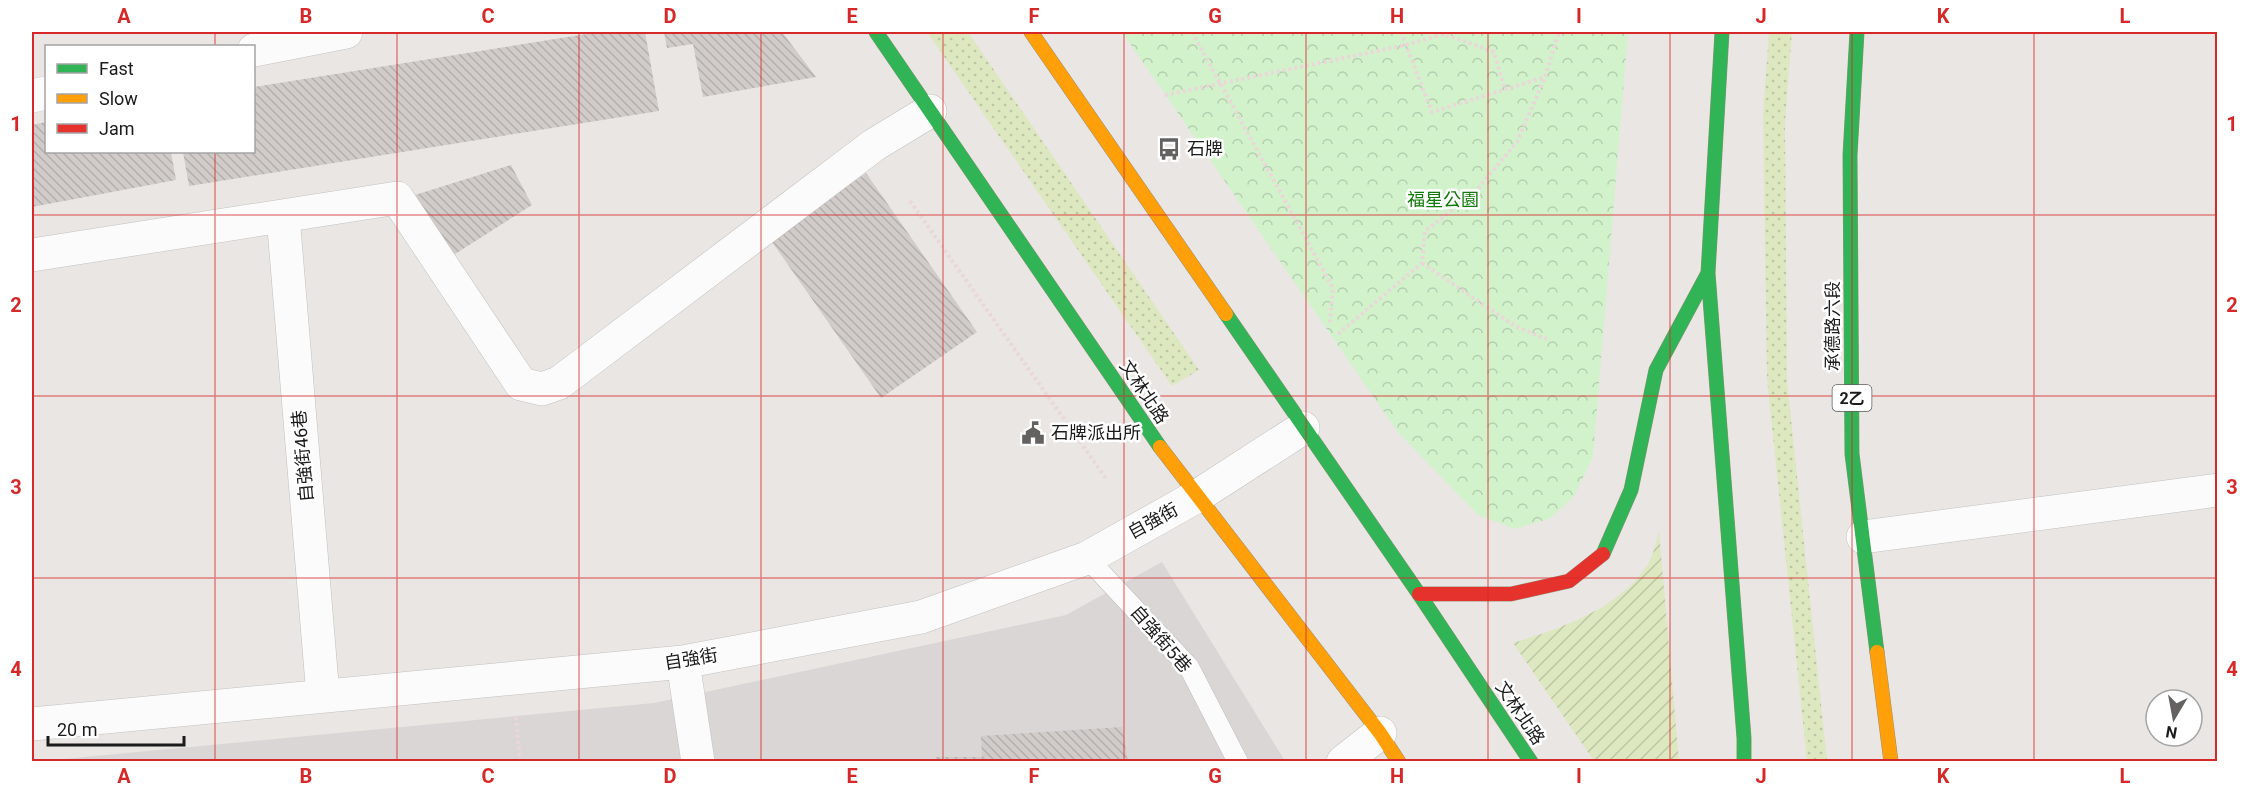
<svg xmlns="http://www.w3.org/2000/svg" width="2249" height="793" viewBox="0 0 2249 793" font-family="Roboto,'Noto Sans TC',sans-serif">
<defs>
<pattern id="grass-dots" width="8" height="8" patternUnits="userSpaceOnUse" patternTransform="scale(1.5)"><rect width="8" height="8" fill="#dde8c0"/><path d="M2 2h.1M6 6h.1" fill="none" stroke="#bdc6a4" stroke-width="1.8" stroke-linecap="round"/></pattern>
<pattern id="park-crowns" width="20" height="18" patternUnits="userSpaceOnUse" patternTransform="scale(1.5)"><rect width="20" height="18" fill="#d2f2cc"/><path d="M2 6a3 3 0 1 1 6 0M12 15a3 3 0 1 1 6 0" fill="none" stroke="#b4cfaf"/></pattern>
<pattern id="garden-furrows" width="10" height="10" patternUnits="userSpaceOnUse" patternTransform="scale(1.5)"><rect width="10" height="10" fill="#dde8c0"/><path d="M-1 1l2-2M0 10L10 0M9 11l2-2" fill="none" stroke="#bdc6a4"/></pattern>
<pattern id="building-back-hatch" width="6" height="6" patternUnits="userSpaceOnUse" patternTransform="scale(1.5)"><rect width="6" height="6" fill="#d1ccca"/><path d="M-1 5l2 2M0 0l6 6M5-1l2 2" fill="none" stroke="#b3afad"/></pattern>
</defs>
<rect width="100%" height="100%" fill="#eae6e3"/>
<path fill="#d9d6d5" d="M1162 562 1285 761 32 762 654 703 1066 615Z"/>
<path fill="url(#grass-dots)" d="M927 32H968L1199 370 1172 386Z
M1769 32H1792L1785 122 1787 381 1827 761H1807L1767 379 1763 114Z"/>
<path fill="url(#park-crowns)" d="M1122 32H1628L1593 457 1574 496 1551 518 1515 529 1478 515 1397 431Z"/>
<path fill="url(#garden-furrows)" d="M1659 531 1679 761H1594L1513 643C1561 628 1617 610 1647 566 1653 557 1656 542 1659 531Z"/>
<path fill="url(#building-back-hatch)" d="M599 32H645L659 111 189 186 183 152H254V87Z
M664 32H782L816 77 703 97 693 44 667 48Z
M46 122V152H171L176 180 32 207V125Z
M511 165 532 205 452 256 415 195Z
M866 173 977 332 881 398 770 239Z
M1122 727 1128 762H936V757H982L981 736Z"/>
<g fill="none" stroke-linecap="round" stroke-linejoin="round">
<g stroke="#c2c1bf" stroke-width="21">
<path id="lane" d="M1087 558 1189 667 1238 762"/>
</g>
<g stroke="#c2c1bf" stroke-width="34">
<path id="street" d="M254 50 346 32
M32 96 46 93
M283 216 323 696
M32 255 397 198 521 384 542 389 559 383 874 145 930 111
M1863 537 2218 490
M683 662 698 762
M32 724 683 662 921 617 1087 558 1199 495 1303 428
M1343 762 1380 733"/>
</g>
<g stroke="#94917b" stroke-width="15">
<path id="fast" d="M876 32 1160 447
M1722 32 1708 273 1744 738V762
M1857 32 1850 155 1852 454 1877 652
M1226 314 1419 594 1531 762
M1603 554 1631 490 1656 370 1708 273"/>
</g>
<g stroke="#94917b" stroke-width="15">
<path id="slow" d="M1031 32 1226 314
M1160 447 1380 733 1399 762
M1877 652 1891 762"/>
</g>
<g stroke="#94917b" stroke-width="15">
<path id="jam" d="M1419 594H1511L1569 581 1603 554"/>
</g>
<path stroke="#ead7d8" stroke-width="4" stroke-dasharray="3 3" stroke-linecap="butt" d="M1192 32 1333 288 1330 322
M1401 32 1432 112 1545 77
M1165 95 1406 45 1444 34 1494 52 1505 90
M910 201 1107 480
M1422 263 1515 326 1549 340
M1338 334 1422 263 1425 231 1475 192 1517 142 1545 77 1559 32
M516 717 520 762"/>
<use href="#lane" stroke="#fcfbfb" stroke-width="20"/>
<use href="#street" stroke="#fcfbfb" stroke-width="33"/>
<use href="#fast" stroke="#30b455" stroke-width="14"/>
<use href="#slow" stroke="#ff9f0a" stroke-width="14"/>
<use href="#jam" stroke="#e5322d" stroke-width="14"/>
</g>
<path fill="none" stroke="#d62828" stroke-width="1.5" stroke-opacity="0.55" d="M215 32V46M397 32V762M579 32V762M761 32V762M943 32V762M1124 32V762M1306 32V762M1488 32V762M1670 32V762M1852 32V762M2034 32V762M215 152V762M32 215H2218M32 396H2218M32 578H2218"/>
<defs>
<g id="bus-bare" transform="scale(1.8)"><path d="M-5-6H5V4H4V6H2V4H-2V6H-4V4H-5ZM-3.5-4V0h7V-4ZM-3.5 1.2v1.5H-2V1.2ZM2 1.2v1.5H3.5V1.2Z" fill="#636261" stroke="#fff" stroke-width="2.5" paint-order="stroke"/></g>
<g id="civic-bare" transform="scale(1.8)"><path d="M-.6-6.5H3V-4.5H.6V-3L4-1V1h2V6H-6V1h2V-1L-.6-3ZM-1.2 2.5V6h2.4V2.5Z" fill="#636261" stroke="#fff" stroke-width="2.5" paint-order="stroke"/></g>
</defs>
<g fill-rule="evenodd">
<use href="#bus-bare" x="1169" y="149"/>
<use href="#civic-bare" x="1033" y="433"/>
</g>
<g text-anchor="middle" stroke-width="5" stroke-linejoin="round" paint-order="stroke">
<rect fill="#fff" stroke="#5f5f5f" stroke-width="1.5" x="1832.5" y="385" width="39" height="26" rx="4.5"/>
<g font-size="16" font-weight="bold" fill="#1b1b1b">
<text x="1852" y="404">2乙</text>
</g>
<g font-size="18" fill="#1b1b1b" stroke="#fff" text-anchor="start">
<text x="1187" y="155">石牌</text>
<text x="1051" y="439">石牌派出所</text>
</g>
<g font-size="18" fill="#127a08" stroke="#fff">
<text x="1443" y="206">福星公園</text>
</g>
<g font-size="18" fill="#1b1b1b" stroke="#fff">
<text transform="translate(1833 326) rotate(-90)" y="6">承德路六段</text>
<text transform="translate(1144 392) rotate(56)" y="6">文林北路</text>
<text transform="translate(303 456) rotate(-95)" y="6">自強街46巷</text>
<text transform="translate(1153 521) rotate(-29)" y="6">自強街</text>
<text transform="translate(1161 639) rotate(49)" y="6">自強街5巷</text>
<text transform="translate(691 659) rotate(-9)" y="6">自強街</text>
<text transform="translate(1520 713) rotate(56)" y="6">文林北路</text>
</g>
</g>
<rect width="2249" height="793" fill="none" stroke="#ffffff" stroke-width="66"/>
<rect x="45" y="45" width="210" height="108" fill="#ffffff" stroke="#a4a4a4" stroke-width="1.5"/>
<rect x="57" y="64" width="30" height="9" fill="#30b455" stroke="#a4a4a4" stroke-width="1.5"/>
<text x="99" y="75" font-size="18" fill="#1b1b1b">Fast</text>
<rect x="57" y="94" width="30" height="9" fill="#ff9f0a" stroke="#a4a4a4" stroke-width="1.5"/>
<text x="99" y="105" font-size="18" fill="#1b1b1b">Slow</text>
<rect x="57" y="124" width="30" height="9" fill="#e5322d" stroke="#a4a4a4" stroke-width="1.5"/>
<text x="99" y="135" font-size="18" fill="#1b1b1b">Jam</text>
<g transform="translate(2174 718) rotate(190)"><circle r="28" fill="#ffffff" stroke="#a4a4a4" stroke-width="1.5"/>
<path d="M0-4.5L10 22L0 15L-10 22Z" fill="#636261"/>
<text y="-9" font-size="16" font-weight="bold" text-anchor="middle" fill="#1b1b1b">N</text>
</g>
<path d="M48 736v9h136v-9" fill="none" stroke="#1b1b1b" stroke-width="3"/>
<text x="57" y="736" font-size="18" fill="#1b1b1b" stroke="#ffffff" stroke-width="4.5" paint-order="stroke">20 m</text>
<rect x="33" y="33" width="2183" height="727" fill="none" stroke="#d62828" stroke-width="2"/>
<g font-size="20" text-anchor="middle" font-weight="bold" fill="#d62828">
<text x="124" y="23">A</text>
<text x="306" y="23">B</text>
<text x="488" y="23">C</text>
<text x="670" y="23">D</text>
<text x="852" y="23">E</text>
<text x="1034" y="23">F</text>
<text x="1215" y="23">G</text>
<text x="1397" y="23">H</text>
<text x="1579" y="23">I</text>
<text x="1761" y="23">J</text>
<text x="1943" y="23">K</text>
<text x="2125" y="23">L</text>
<text x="16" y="131">1</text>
<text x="2232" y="131">1</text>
<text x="16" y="312">2</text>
<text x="2232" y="312">2</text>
<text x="16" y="494">3</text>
<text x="2232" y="494">3</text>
<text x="16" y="676">4</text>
<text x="2232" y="676">4</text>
<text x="124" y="783">A</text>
<text x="306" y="783">B</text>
<text x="488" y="783">C</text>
<text x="670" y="783">D</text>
<text x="852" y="783">E</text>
<text x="1034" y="783">F</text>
<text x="1215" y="783">G</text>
<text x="1397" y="783">H</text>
<text x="1579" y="783">I</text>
<text x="1761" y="783">J</text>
<text x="1943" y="783">K</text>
<text x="2125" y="783">L</text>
</g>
</svg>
